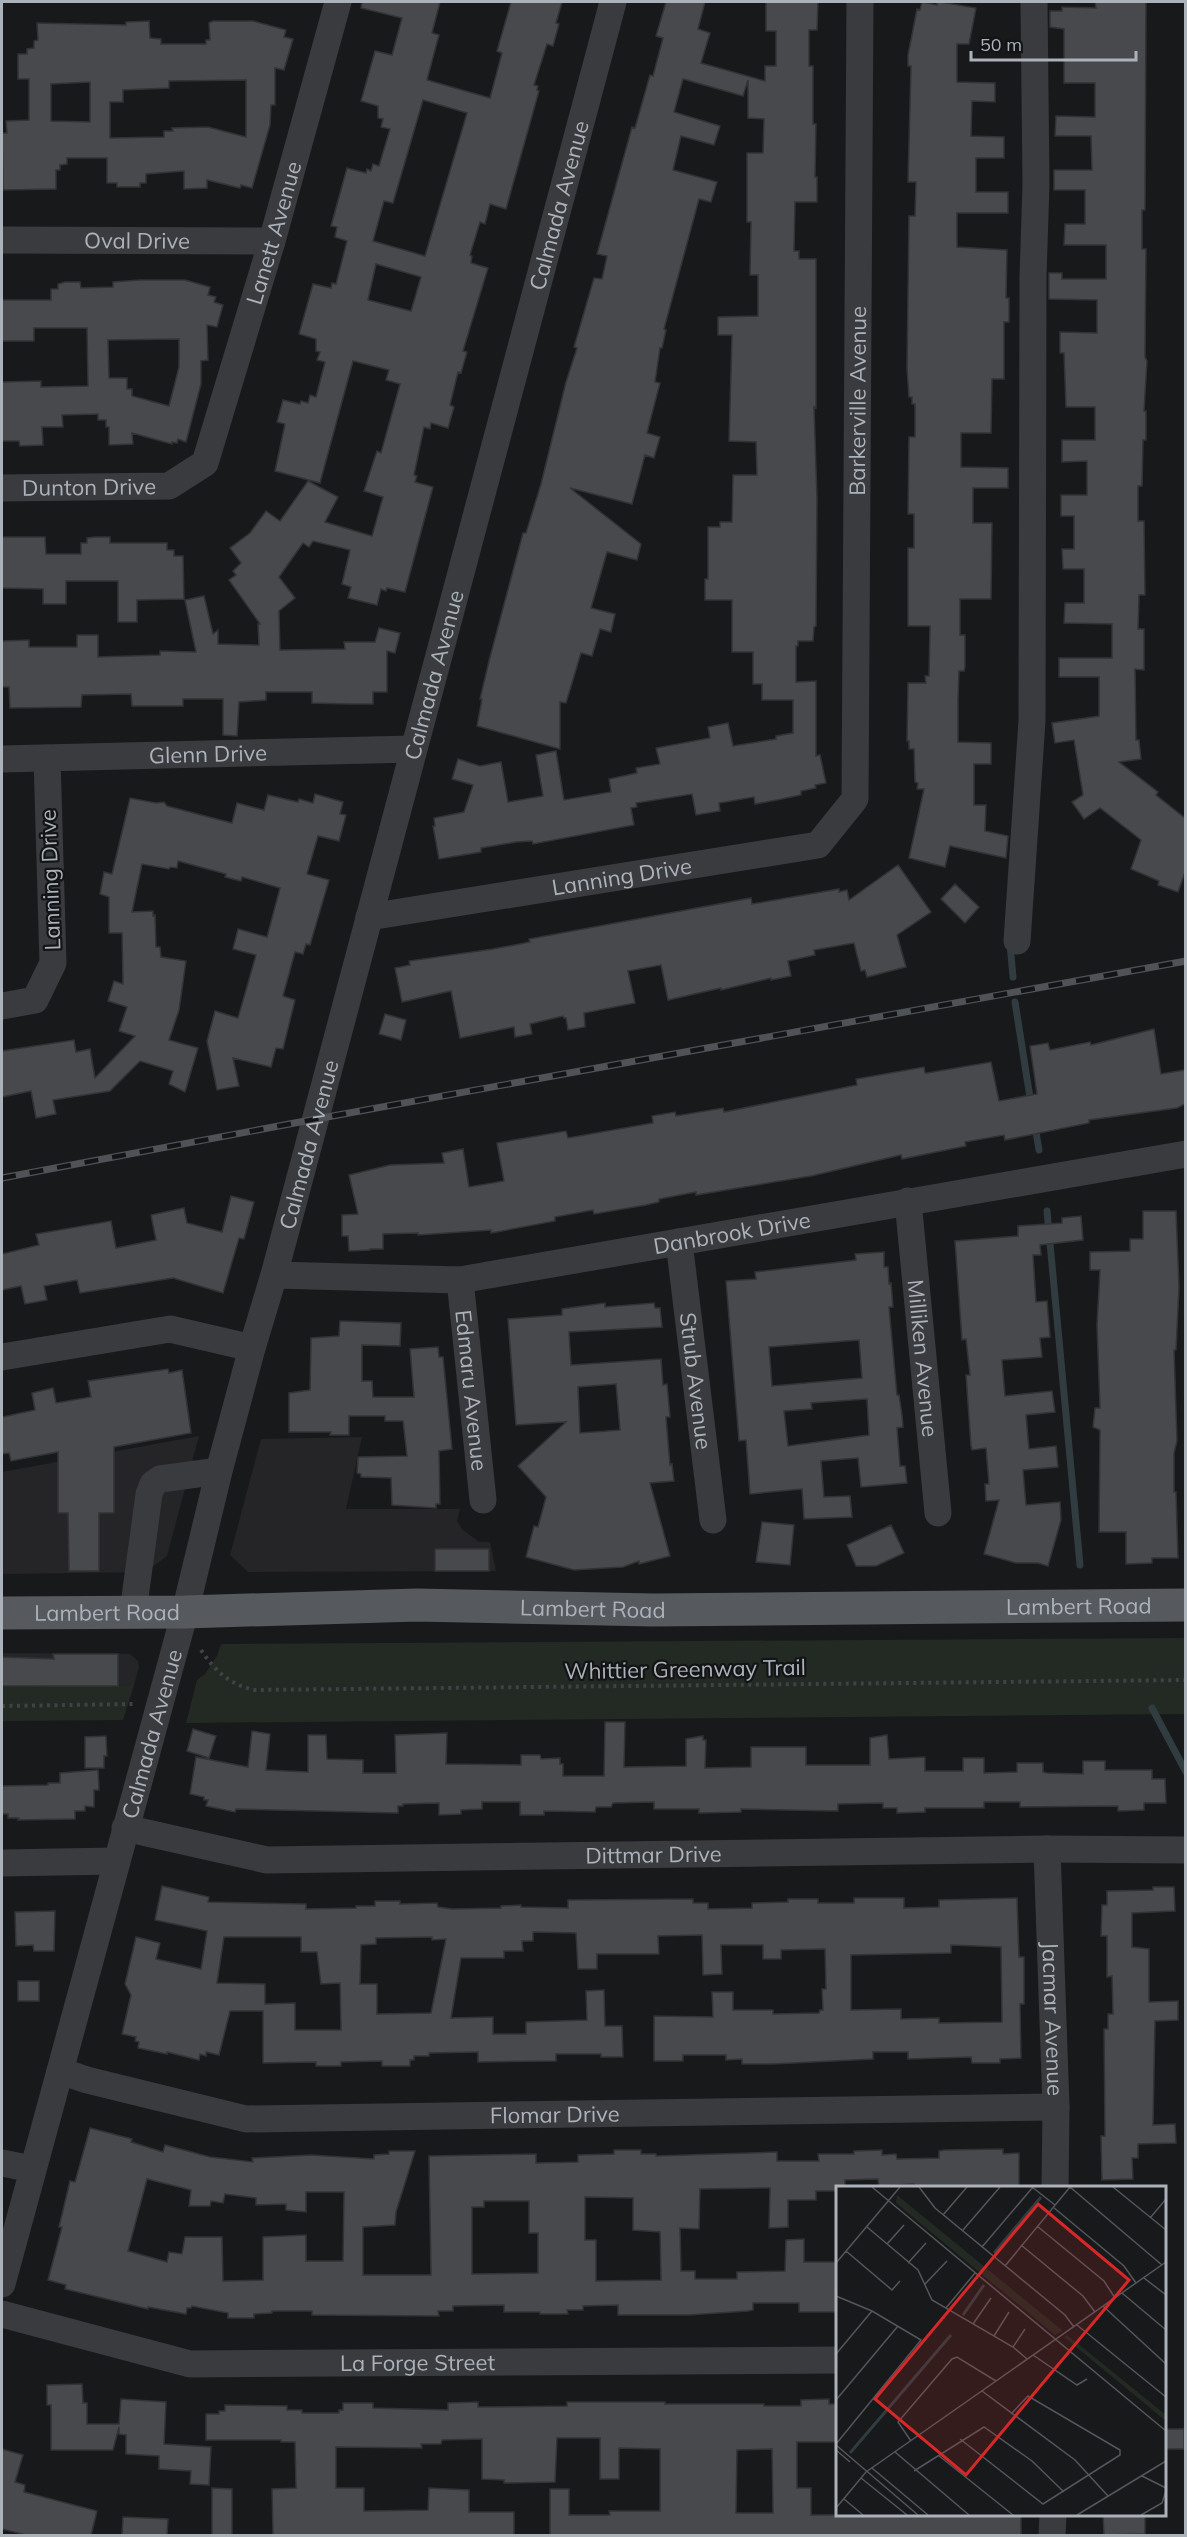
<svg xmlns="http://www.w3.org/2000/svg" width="1187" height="2537" viewBox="0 0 1187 2537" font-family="Mulish,sans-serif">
<rect width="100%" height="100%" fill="#18191b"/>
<path fill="#252527" d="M199 1436 167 1556 146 1572 2 1574V1472Z
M362 1437 346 1509H460L457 1521 462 1529 479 1542H490L496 1571 248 1572 230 1555 261 1439Z
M2 1653 130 1654 138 1661 139 1667 134 1685 2 1686Z"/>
<path fill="#232a23" d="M1185 1638V1714L186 1723 197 1680 205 1674 217 1656 221 1644Z
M134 1685 123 1720 2 1721V1687Z"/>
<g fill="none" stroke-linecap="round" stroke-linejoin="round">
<path stroke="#313c40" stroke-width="7" d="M1010 944 1013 977
M1015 1002 1031 1104
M1035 1126 1039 1150
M1047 1211 1080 1565
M1152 1708 1186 1772"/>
</g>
<path fill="#48494d" stroke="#333336" stroke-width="1.5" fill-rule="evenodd" d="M362 2H440L432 33 439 35 427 80 490 98 502 53 497 51 511 2H562L556 23 559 24 553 46 547 44 534 85 538 86 537 90 539 91 506 209 490 204 485 224 480 222 470 255 472 256 471 263 488 268 463 351 467 352 461 373 458 372 450 405 454 407 448 428 431 423 430 429 424 427 414 475 417 476 415 482 433 487 405 592 387 588 386 591 381 589 377 605 348 598 351 587 342 584 350 550 313 541 309 547 303 543 279 577 295 598 279 611 280 650 345 649 344 642H375L379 628 400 633 395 653 387 651V692H373V704H348L312 703V692H266V700L239 702 237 736 223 735V699H183V706H132L131 694 82 695 81 707 10 708 9 687H2V641L29 640V647H77V635H98V657L160 655V651L196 652 185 600 204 596 213 634 218 630V644L259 645 258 624H260L229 580 236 575 233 571 241 563 230 548 250 533 266 511 280 521 308 481 338 497 325 522 372 536 383 497 364 491 374 460 377 451 381 453 400 384 386 380 389 370 353 361 320 483 275 471 285 424 277 422 283 400 300 404 301 401 308 403 310 395 316 397 325 362 317 360 320 352 316 351V339L299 334 313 284 331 288 332 283 336 284 347 241 335 237 337 227 331 226 347 168 366 173 367 169 371 171 373 164 379 166 390 129 381 127 383 119 378 118V106L361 101 375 51 392 55 402 18 361 8ZM423 100 467 113 425 256 373 241 384 201 393 203ZM376 264 421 277 411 311 368 300Z
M666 2H705L698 29 710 33 701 63 765 81V66H776V31H766V2H818L817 30H809V66H813V124H816L815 177H817V202H795L794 251H799V259H816V408L814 407 817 499 816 626 814 627 813 641H798V646H796V682L816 681V756L820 755 826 783 815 785 816 788 801 791V795L777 800 755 804 754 797 719 803 720 811 696 815 692 794 636 803 637 807 631 808 634 825 533 844 532 841 516 842 481 848V852L439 859 433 826H435L434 818 464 812 473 785 452 779 458 759 480 766 501 762 508 802 543 796 536 755 556 751 564 800 611 792 609 779 637 773 636 768 660 764 656 748 710 738 708 727 728 723 733 746 776 739V736L793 733V700H762V684H753V652H732V600H705V579H708V527H720V522H732L733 475H757L756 442 729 441 732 335H718V317L758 316V275H750L751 222H747V153H763L764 119 748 118V80L743 96 683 79 674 112 720 126 714 145 681 136 673 170 717 182 711 202 699 199 664 329 666 330 662 348H660L655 382 660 383 647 433 660 437 654 458 645 455 632 504 570 488 641 544 637 560 607 552 591 608 615 614 611 632 600 629 592 656 581 653 566 703 560 702V749L477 726 482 699H480L489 661 523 533H526L541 484 566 382 577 348 574 347 594 278 602 279 607 256 597 254 632 127 635 128 650 75 653 76 663 38 656 36Z
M922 2 937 5V2H940L976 8 969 44H957V82L995 83V102L972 101 971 136 1004 137V158H976V192H1008V213H957V247L1007 250 1006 298H1009V322H1004V379H992L991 433H961V467L1008 468V488H973V523H992L991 599H960V635H965V667L964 671H959L958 700V742L991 743V764H974V805H986L985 831 1008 836 1006 858 950 846 945 867 909 858 924 789H917L918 783 915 782 914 749H909V741H907L908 683H926L925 676H929L930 626H908V548H914V514H908L909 437H915V404H912V397H909L907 369 909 216H915L916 182H908L911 66H908V55L917 9 920 10Z
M1095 2H1146L1145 210H1142V249H1146L1145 357 1147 361 1144 411H1146V440H1143L1142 486H1138V521H1144L1145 595H1139L1138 629H1144V670L1135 669 1136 740H1139L1141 759 1119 762 1158 792 1156 795 1185 818V872L1178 892 1158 885 1159 881 1131 869 1141 840 1100 808 1084 819 1072 802 1083 795 1074 740 1055 743 1052 723 1099 716V677H1059V658H1112V624L1064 623 1065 603H1084V569H1063L1062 549H1074V516H1061V495H1087V461L1062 462V440H1095V407H1066L1064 353H1060V332L1097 333V300L1049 299V273H1062V279H1106V245H1064L1065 224H1085V190H1054V170H1092L1091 136H1055L1056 116 1095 117V83H1064V29L1050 27V11H1062V7L1096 8Z
M149 21 150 38 161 39V44H206V40H210L209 23 213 21H253L286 30 284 37 293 39 284 70 275 68V105H271L270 125 252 188 241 185 240 188 207 180V188L184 189V171L146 174V183H140V187H117V183H107V158H67V164L60 165V170H56V189L3 190 2 133H7L6 121 29 120V79H18V54H27V49L34 48V41L38 40 37 23 126 25V22ZM246 80V137L208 127 172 128 173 131H164V137L110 138V102H123V90L169 88V81ZM90 82V122L51 121V84Z
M140 280H185L210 287 208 295 216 297 214 302 223 305 217 327 207 325 208 360 201 361V384L186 442 178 439 177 443 172 442V444L132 433 133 444 109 445V427H106V420H98V414L62 415 63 427H42L43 445 20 446 19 441H2V382L41 381V387L88 386 87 328H34V341H2V300H51V289H58V284L65 282H80L81 288 113 287V282ZM179 339V367L169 406 132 396V389H127V378H109L108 340Z
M2 537H45L46 554H81V543H87V538L95 537H110V543H167V550H174V556H183L184 599 137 600V622H118V581H66V604H43V589L2 588Z
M315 794 343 802 340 814 346 815 339 841 318 836 307 874 329 880 310 945 306 944 303 954 295 952 283 996 295 1000 283 1049 276 1048 271 1067 233 1058 239 1086 217 1090 207 1041 215 1011 238 1018 256 955 233 949 238 929 267 937 280 888 242 877 241 881 225 877 226 874 178 861 177 868 170 867 169 869 142 864 132 912 153 911V916L155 915 156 947H160L161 957 186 961 179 1010 169 1040 198 1048 185 1092 169 1084 173 1071 140 1061 110 1091 53 1100 56 1114 36 1118 31 1091 2 1097V1051L74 1040 76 1052 90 1049 95 1078 135 1036 119 1031 127 1007 108 1001 114 981 123 984 122 933H109V897L100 894 104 872 112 874 130 798 156 803 164 802 167 806 232 823 237 803 264 810 268 795 298 802 299 799 313 803Z
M898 865 931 912 897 935 906 967 867 977 865 970 861 971 854 943 814 950 815 955 788 961 791 976 771 980V978L721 990V988L668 1000 661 965 628 971 635 1003 584 1013 585 1027 568 1030 566 1018H564L563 1016 530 1024 532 1034 515 1037 514 1027 460 1038 451 991 402 1002 395 968 410 965 409 961 493 949 530 942 529 939 751 898 752 904 839 889V892L847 890 849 900Z
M955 884 979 907 965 923 941 899Z
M385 1014 406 1020 401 1040 379 1034Z
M1154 1029 1161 1074 1185 1070V1104L1177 1108 1089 1120V1123L1005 1140 1004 1135 965 1142 966 1146 902 1159 901 1155 811 1176 696 1195V1192L659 1199V1202L646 1205 594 1214 593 1210 555 1217V1221L491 1233V1230L418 1235V1233L383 1234V1249H370V1250L349 1251 348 1236H342V1215L358 1214 349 1175 390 1165 444 1163 442 1153 463 1149 469 1187 504 1181 497 1143 566 1131 568 1138 653 1123 652 1116 675 1112 676 1116 723 1108 724 1112 857 1085 856 1079 924 1067 925 1073H927L991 1062 999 1101 1037 1094 1030 1046 1048 1043 1050 1050 1090 1042 1091 1045Z
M231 1196 254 1202 244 1239 239 1238 223 1293 173 1278 80 1293 77 1280 44 1286 47 1300 25 1304 21 1286 2 1290V1254L39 1245 36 1234 111 1221 116 1248 156 1240 151 1215 184 1208 187 1223 222 1232Z
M1143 1211H1176L1179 1287 1176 1350H1174L1177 1441 1174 1453V1492H1176L1178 1558H1152V1563L1126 1564V1532H1099L1100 1430 1093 1427 1095 1408H1100L1097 1325 1100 1270H1090V1252L1130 1251V1239H1143Z
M1081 1216 1083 1240 1040 1245 1041 1255H1033L1036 1302 1047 1301 1050 1337 1040 1338 1042 1357 1002 1360 1005 1396 1052 1391 1055 1412 1026 1415 1029 1449 1056 1446 1058 1467 1023 1470 1026 1505 1060 1502 1061 1520 1048 1566 1038 1563H1016L984 1554 999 1500 986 1501 985 1484H989L986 1448 972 1450 971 1446 966 1375H970L966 1339 962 1340 955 1241 1018 1236V1226L1062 1223V1218Z
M884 1252V1267H888L889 1284 891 1283 893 1307H889L897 1395H899L902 1415 903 1427 897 1428 900 1466H905L907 1483 861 1487 858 1458 821 1461 824 1497 850 1496 852 1517 804 1519 802 1489 750 1494 746 1440 739 1441 726 1281 756 1279 755 1272 856 1260 855 1254ZM859 1340 862 1378 772 1386 769 1347ZM867 1399 869 1435 788 1446 784 1411 812 1409 811 1403Z
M605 1303V1307L654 1303 655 1308H660L662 1327 569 1332 571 1365 661 1359 663 1385 667 1384 670 1417H666L670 1465 672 1464 674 1481 650 1483 670 1556 639 1564V1561L623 1567 574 1570 526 1557 534 1526 538 1527 546 1497 518 1466 566 1422 516 1425 508 1319 562 1315V1309ZM616 1384 620 1430 580 1433 578 1387Z
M340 1321 401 1323 400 1346 362 1345V1381H372L373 1397H414L410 1349 438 1347 439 1357H443L452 1449 439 1451 440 1504H436V1508L392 1505 391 1478 361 1477V1474L357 1473 358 1457 407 1456 403 1421H385V1416H349V1435H330L331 1432H289V1393L310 1390 311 1338 339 1336Z
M168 1369 169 1373 182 1370 191 1433 114 1447V1513H99V1571H69L68 1513H58V1452L11 1461 9 1453 2 1454V1417L35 1410 32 1393 53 1388 56 1403 91 1397 88 1381Z
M762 1522 794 1525 790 1565 756 1562Z
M891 1525 904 1553 876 1566H856L847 1545Z
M435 1549H489V1571H435Z
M53 1654H118V1686H2V1657L54 1659Z
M605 1722H625L624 1767 686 1766V1739L703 1736V1740H706L705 1768 751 1767V1747H806V1765H870V1738L887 1735 889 1759 925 1757V1771H963V1758H984V1773L1017 1772V1763H1043V1772L1047 1773 1083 1774V1761H1105V1770H1152V1779H1165L1166 1803H1144V1810L1118 1811V1806L1020 1807V1802H984V1808H925V1812L897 1813V1808H883V1803L838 1804V1811L741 1809V1812L699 1813V1809H654V1802L613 1803 611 1807H596L595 1812 544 1811V1815H520V1802H482V1809L461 1810V1814L439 1815V1803L403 1804V1806H398V1813L236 1809 235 1812 206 1806 208 1800H204V1797L190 1794 196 1757 248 1767 252 1731 270 1734 266 1770 308 1772V1735H326L327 1759 363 1760V1773H396L395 1735 447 1733 446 1764 521 1765V1755H540L541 1759 560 1758V1764H563V1776H604Z
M193 1729 216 1736 209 1758 187 1751Z
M106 1736 107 1756H104V1768H85V1737Z
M98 1770 99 1790H94V1807L85 1806V1811H75V1819L18 1820 19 1818H8V1814H2V1786L48 1785V1783H60V1773Z
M162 1886 209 1897 208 1902 306 1904V1909L356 1908V1906H375V1901H400V1904L437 1903 438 1907 452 1909 501 1908V1906L521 1905V1907L568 1908V1900L693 1899V1903H708V1909L752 1908V1903L788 1902V1899H818V1903H854V1898H904V1908L939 1907V1900L1017 1898 1019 1957H1024V2004H1020L1021 2058 1000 2059V2063H972L971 2057 908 2059V2052H873V2059L773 2064H742V2059L726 2060V2055H683V2061H654V2016L713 2017 712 1992H733V2010H773V2014L819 2013 820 2010H823L822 1989H826L825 1949 781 1950V1959H763V1945H721L722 1974 703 1975 702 1935 658 1936 659 1954H597V1969H578L576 1933 533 1932V1941H522L523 1951H504V1958H461L451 2018 493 2017V2034H526V2022L587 2020 586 1991 604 1990 605 2026H622L623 2057H601V2054H556V2061L478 2062V2052L429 2053V2056H414V2060H410V2066H382V2061L341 2062V2066H316V2062L263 2063V2011H230L219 2055 206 2052V2056L200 2054 199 2060 167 2052V2054L138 2048 139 2042 135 2041 136 2037 122 2034 131 1995 125 1984 136 1937 160 1943 156 1959 201 1969 207 1931 155 1920ZM224 1937H301V1952H317L321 1984 340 1983 341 2030H295V2003L265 2004V1984L217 1983ZM432 1937V1940L446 1939 431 2013 377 2014V1984H360L361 1945 376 1944V1938ZM951 1945 1001 1947 1002 2022 939 2023V2018L901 2019V2009L851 2010V1955L951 1953Z
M1153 1887H1174L1175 1911 1132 1913V1947L1149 1949V2002L1178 2001V2020L1155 2021 1153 2125 1175 2124 1176 2143 1138 2144V2158H1132L1133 2179 1102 2180 1101 2136H1105L1104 2029H1108V2014H1113L1112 1976 1107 1977V1936H1101L1102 1905H1107V1891L1153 1890Z
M55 1911 54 1951H34L33 1945 16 1946 15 1912Z
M18 1981H39V2001H18Z
M90 2128 132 2139 131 2142 163 2152 165 2145 210 2157 253 2162 252 2158 311 2155 374 2159V2155L389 2154V2151H415L396 2212 395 2225 363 2227V2275H431L429 2156 536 2154V2163L578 2162V2155L614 2154V2150H641V2154H656V2156L777 2152V2161H819L818 2154H854V2151L882 2150V2155L896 2154 897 2159 939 2158V2151L944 2150 1003 2149V2154L1019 2153V2187H914V2184L879 2186 878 2179 845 2180V2187H837V2191H816V2200H788V2227L769 2228 770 2188 700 2189 699 2229 680 2228 681 2271H695V2279H737V2272L785 2271 786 2240 804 2239V2262H837V2312H799V2303H753V2310L748 2311 688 2315H618V2305L583 2306V2310H567L568 2314H540V2312H504V2305L453 2306V2311H438L439 2316 312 2315V2311H272V2313L254 2314V2318H228V2313L192 2306 191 2308H187L186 2314 148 2307V2309L65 2289 66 2285 48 2280 62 2227H59L70 2181 75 2182ZM147 2179 191 2190 189 2206H210L211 2201 223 2203 225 2194 256 2198V2205L286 2204V2210L306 2212V2192H344L343 2261H306V2235L263 2237V2280L223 2281 222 2237H185L182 2254 169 2252 167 2262 128 2251ZM585 2197 633 2198V2230L660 2232 661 2280 596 2281V2240H585ZM484 2201H529V2233H538V2273L472 2274V2207H484Z
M82 2384 83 2403H87V2424H119L121 2399 166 2402 164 2444 211 2447 209 2485 190 2484 191 2471 159 2469V2456L126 2454V2435L119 2434V2427L113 2450H51V2405H47V2385Z
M829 2399V2404H837V2442H797V2488H811V2515L1021 2514V2535H550V2489H569V2515H610L609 2511H660V2449L619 2448V2479H600V2438H557L555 2482 504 2483V2480L482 2479V2439L442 2440 441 2444H421L422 2448 336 2447V2488H364V2511L428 2510 429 2488 469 2490V2512H514V2535H273L272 2489 296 2488 295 2442H281V2440H206V2414H219V2411H225V2405L287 2406V2410H302V2413H339V2410H343V2403H373V2408L448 2410V2403L478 2402V2407L567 2406V2402H665V2404H764V2406H801V2400ZM772 2449 773 2513H736L737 2450Z
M1164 2429H1184V2449H1164Z
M2 2449 23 2455 15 2482 25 2485 24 2492 97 2511 91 2535H26L2 2529Z
M212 2488 232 2489V2535H212Z
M1103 2514H1145V2534L1104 2535Z
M123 2517 168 2519 167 2535H122Z"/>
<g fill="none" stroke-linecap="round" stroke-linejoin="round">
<path stroke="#404246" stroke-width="4" stroke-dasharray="3 4.5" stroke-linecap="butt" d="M201 1650C215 1671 230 1685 255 1690L1186 1680
M2 1706 134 1704"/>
<g stroke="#3a3b3f" stroke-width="27">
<path id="s1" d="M2 240 272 241"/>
<path id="s2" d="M2 488 169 486 205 463 272 241 338 2"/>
<path id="s3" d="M2 759 413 749"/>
<path id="s4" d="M369 917 818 845 855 799 860 2"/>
<path d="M1017 941 1032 721 1033 276 1036 184 1034 2"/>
<path d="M2 1006 35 1000 53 963 47 758"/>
<path id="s5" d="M908 1201 938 1513"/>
<path id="s6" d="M679 1242 713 1520"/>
<path id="s7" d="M274 1275 460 1280 1186 1154"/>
<path id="s8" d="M460 1280 483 1500"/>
<path d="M2 1357 170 1329 252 1348"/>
<path d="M133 1612 149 1494 153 1484 160 1479 219 1471"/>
<path id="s9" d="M125 1828 267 1860 1047 1849 1186 1850"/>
<path id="s10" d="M1047 1849 1056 2107 1055 2188"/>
<path d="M2 1863 116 1861"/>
<path id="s11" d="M60 2071 87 2080 246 2119 1056 2107"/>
<path d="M2 2163 32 2169"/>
<path id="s12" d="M2 2284 185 1612 219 1471 252 1348 274 1275 613 2"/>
<path id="s13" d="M2 2314 190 2364 838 2360"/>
<path d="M1052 2536 1053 2514"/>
</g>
<path stroke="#56595e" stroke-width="33" id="s14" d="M2 1613 185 1612 417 1605 653 1610 1186 1605"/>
<g stroke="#4f5256" stroke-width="7">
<path id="rail" d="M2 1178 316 1119 1186 961"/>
</g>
<use href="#rail" stroke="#131416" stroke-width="4.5" stroke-dasharray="14" stroke-linecap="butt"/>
</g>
<g text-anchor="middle" stroke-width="4.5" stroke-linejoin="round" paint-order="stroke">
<g font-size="22" fill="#abb2ba" stroke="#131416">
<text dy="8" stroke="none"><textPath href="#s12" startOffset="2152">Calmada Avenue</textPath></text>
<text dy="8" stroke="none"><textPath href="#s2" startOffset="450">Lanett Avenue</textPath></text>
<text dy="8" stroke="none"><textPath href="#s1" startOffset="135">Oval Drive</textPath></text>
<text dy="8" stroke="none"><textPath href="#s4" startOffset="912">Barkerville Avenue</textPath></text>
<text dy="8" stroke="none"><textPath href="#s2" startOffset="87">Dunton Drive</textPath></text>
<text dy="8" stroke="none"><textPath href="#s12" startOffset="1666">Calmada Avenue</textPath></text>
<text dy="8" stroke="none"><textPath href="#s3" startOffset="206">Glenn Drive</textPath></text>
<text dy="8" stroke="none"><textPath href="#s4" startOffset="256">Lanning Drive</textPath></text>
<text transform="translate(50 880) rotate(-92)" y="8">Lanning Drive</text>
<text dy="8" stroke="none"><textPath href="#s12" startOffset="1180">Calmada Avenue</textPath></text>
<text dy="8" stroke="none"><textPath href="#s7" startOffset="462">Danbrook Drive</textPath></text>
<text dy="8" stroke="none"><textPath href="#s5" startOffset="158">Milliken Avenue</textPath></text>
<text dy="8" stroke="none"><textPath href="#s6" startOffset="140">Strub Avenue</textPath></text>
<text dy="8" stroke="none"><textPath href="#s8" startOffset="111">Edmaru Avenue</textPath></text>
<text dy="8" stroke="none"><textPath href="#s14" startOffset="1077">Lambert Road</textPath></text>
<text dy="8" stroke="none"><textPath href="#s14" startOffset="591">Lambert Road</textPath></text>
<text dy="8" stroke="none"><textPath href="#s14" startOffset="105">Lambert Road</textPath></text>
<text transform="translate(685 1669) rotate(-1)" y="8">Whittier Greenway Trail</text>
<text dy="8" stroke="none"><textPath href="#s12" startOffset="570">Calmada Avenue</textPath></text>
<text dy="8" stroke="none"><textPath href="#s9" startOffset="532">Dittmar Drive</textPath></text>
<text dy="8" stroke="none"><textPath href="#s10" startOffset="170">Jacmar Avenue</textPath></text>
<text dy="8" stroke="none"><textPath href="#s11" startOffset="501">Flomar Drive</textPath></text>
<text dy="8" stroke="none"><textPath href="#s13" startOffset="422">La Forge Street</textPath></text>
</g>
</g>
<g transform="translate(836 2186)">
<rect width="330" height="330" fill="#18191b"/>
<path d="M61 9 227 145 219 149 60 17ZM231 149 330 229V235L228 151Z" fill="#232a23"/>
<path fill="none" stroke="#313c40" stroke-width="3" d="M158 67 205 11M127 129 148 99M14 267 115 149"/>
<path fill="none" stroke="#53565b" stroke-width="1.5" d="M36 1 330 245M83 1 99 22 229 129 238 141M196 1 219 19M234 1 326 79M277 1 330 44M217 21 288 80 300 97M107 29 131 1M314 32 330 13M201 40 268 95 279 112M31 41 82 84 96 114 177 161 191 173M127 44 164 1M51 58 68 39M185 59 247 110 259 126M146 61 197 1M10 65 56 104 64 95M0 77 64 1M72 77 90 57M169 80 234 1M308 92 330 109M89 98 111 75M286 107 330 144M0 110 36 125 85 154 0 258M267 120 330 178M110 122 139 87M137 138 155 112M241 139 330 211M158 150 173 126M177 161 189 143M0 168 36 125M197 169 241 199 251 193M146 205 239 274 272 310M0 214 62 140M124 253 207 318 284 269V264L192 210 175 228M75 255 62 236 116 173 121 171 160 195M0 259 82 329M0 264 14 276M59 266 133 329M102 269 177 329M36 282 92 329M78 285 148 241 196 275 228 306M306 290 330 302M25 292 71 329M8 313 27 329M0 322 30 286 330 76M241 329 330 275M305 329 326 317 330 305"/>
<path fill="#d62828" fill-opacity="0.15" stroke="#d62828" stroke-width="3" d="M202 18 293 94 130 289 39 213Z"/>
<rect width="330" height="330" fill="none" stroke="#abb2ba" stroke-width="3"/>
</g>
<rect width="1187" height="2537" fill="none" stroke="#abb2ba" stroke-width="6"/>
<path d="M971 51v9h165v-9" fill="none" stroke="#abb2ba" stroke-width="3"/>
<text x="980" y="51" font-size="18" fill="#abb2ba" stroke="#131416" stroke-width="4.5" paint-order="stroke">50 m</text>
</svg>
